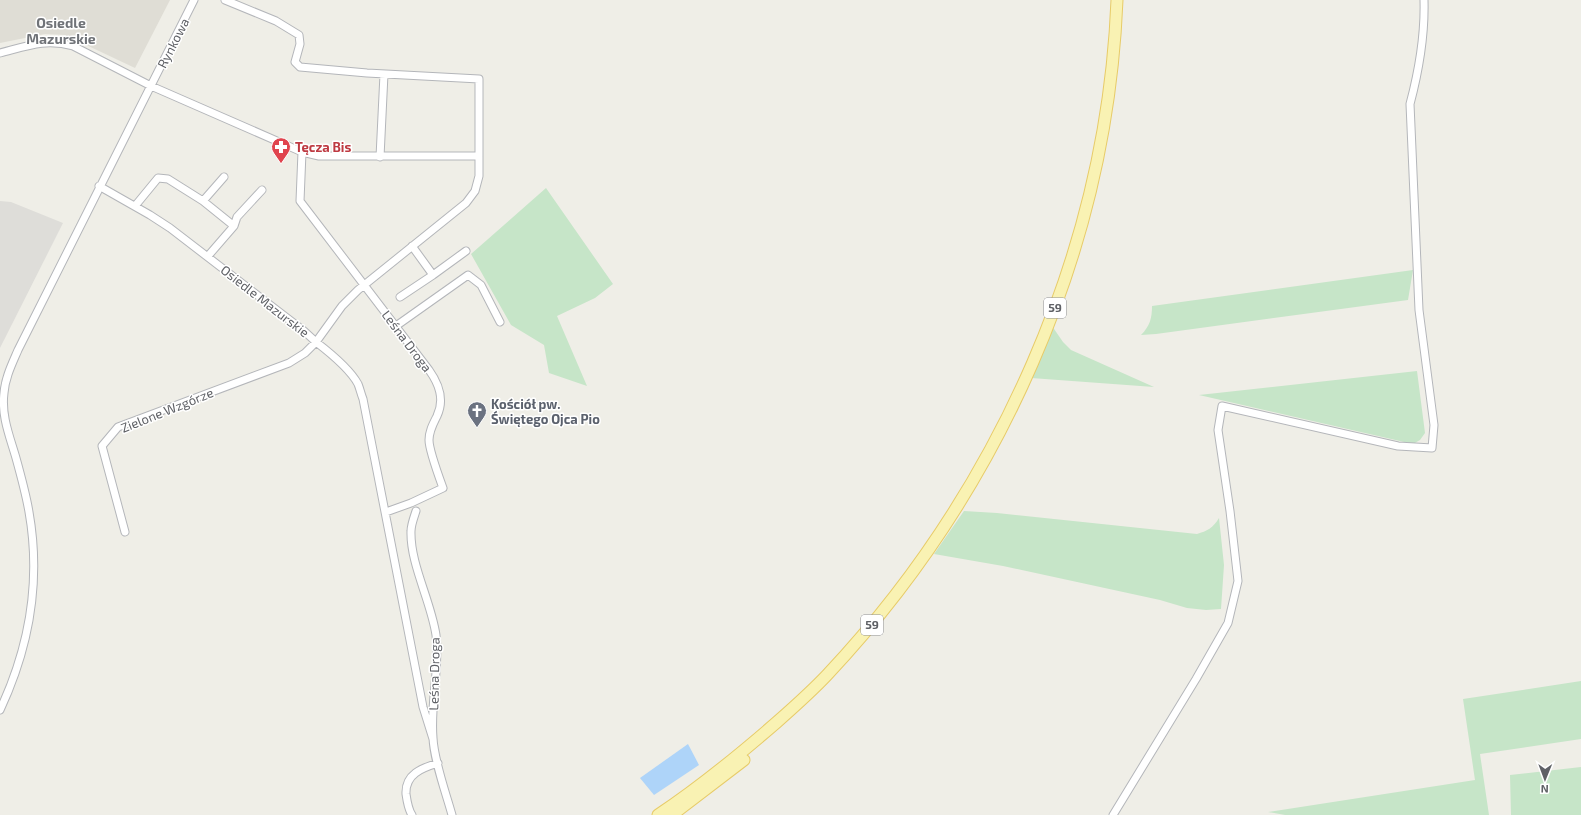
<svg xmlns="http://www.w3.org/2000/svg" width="1581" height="815" viewBox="0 0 1581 815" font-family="'Exo 2',sans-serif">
<rect width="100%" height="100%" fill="#efeee7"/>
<path fill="#deddd9" d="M0 201 11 202 63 223 0 348Z"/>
<path fill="#dfddd5" d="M0 0H170L135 68 65 35 45 34 0 43Z"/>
<path fill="#c6e5c8" d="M546 188 613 284 595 298 557 316 587 386 549 373 544 345 511 325 471 254Z
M1413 270 1408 300 1156 334 1141 335C1150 326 1152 318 1152 306Z
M1052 326 1063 342 1071 350 1154 387 1031 378Z
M1417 371 1425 433 1420 440 1413 444 1199 395Z
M964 511 997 513 1197 534C1207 531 1213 528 1219 518L1224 565 1221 609 1206 610 1187 608 1160 600 1003 566 934 554Z
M1581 681V739L1480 754 1489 815H1285L1268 812 1475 780 1463 699Z
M1581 767V815H1511L1510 775Z"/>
<path fill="#aed4f9" d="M688 744 699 765 654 795 640 778Z"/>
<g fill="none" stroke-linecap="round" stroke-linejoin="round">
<g stroke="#b4b6ba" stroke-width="9">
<path id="minor" d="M0 53C27 46 46 38 73 46L151 86 302 152 319 156H479
M302 152 300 201 429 370C439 384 445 399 437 416 433 424 429 431 429 440 429 450 439 477 443 488L411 503 386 512
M380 157 384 74
M99 186 150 215 170 228 304 331 316 342 342 306 358 290 466 203 475 191 479 176V79L367 73 300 67 295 62 300 44 299 35 276 21 225 0
M203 201 224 177
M135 206 158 178 168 179 203 201 234 226 208 256
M234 226 237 217 262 190
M433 275 466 251
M400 297 433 275 412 246
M396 326 468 275 481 285 500 322
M416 511C414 517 411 525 411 531 410 564 431 601 436 635 440 668 430 704 433 738 434 761 446 793 452 815
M125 532 102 446 118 427 289 363 305 353 316 342C329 352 350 369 358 384 360 389 361 394 363 399L423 707 433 739
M0 710C29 648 41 580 29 512 26 494 21 476 16 458 10 437 1 416 4 393 5 378 12 364 18 350L194 0
M412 815C408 809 407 801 406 794 405 774 422 768 438 763
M1113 815 1196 679 1228 623 1238 581 1230 511 1218 430 1222 406 1398 446 1432 448 1434 425 1419 310 1410 104C1419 70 1425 35 1424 0"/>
</g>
<g stroke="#e7cb68" stroke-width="13">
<path id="primary" d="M658 815C700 787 739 755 777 722 794 707 811 692 827 675 998 493 1107 251 1117 0
M672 815 744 760"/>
</g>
<use href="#minor" stroke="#fff" stroke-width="7"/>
<use href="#primary" stroke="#f9f2b3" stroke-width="11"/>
</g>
<defs>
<g id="pharmacy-pin" transform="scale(1)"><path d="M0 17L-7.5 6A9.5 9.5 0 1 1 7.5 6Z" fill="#e0444e" stroke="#fff"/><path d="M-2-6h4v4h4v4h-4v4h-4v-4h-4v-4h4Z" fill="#fff"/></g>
<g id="church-pin" transform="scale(1)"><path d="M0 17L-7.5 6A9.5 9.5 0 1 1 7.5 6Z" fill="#6b7280" stroke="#fff"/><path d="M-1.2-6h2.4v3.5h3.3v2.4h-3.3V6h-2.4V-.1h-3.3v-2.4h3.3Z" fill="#fff"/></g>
</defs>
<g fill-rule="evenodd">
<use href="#pharmacy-pin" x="281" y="147"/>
<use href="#church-pin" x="477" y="411"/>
</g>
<g text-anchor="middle" stroke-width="3" stroke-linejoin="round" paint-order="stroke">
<g fill="#fff" stroke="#8f9094" stroke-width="1">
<rect x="1044" y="298" width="22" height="20" rx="3"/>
<rect x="861" y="615" width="22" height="20" rx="3"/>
</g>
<g font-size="12" font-weight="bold" fill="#5f6166">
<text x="1055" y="312">59</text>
<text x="872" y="629">59</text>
</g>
<g font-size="13" fill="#5f6166" stroke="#fff">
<text transform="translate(173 43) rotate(-63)" y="5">Rynkowa</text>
<text transform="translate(265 301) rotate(38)" y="5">Osiedle Mazurskie</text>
<text transform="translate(407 341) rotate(53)" y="5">Leśna Droga</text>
<text transform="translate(167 410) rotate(-22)" y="5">Zielone Wzgórze</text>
<text transform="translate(434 674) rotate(-89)" y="5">Leśna Droga</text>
</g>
<g font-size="13" font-weight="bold" fill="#be3a42" stroke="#fff" text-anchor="start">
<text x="295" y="152">Tęcza Bis</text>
</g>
<g font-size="13" font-weight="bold" fill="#5b616d" stroke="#fff" text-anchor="start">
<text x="491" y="409">Kościół pw.<tspan x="491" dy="15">Świętego Ojca Pio</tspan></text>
</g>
<g font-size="14" font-weight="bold" fill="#707378" stroke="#fff">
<text x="61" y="28">Osiedle<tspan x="61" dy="16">Mazurskie</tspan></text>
</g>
</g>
<g transform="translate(1545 779) rotate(181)" stroke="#ffffff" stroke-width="3" paint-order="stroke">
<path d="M0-3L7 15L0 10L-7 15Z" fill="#5f6166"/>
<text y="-6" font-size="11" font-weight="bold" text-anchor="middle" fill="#5f6166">N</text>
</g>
</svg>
